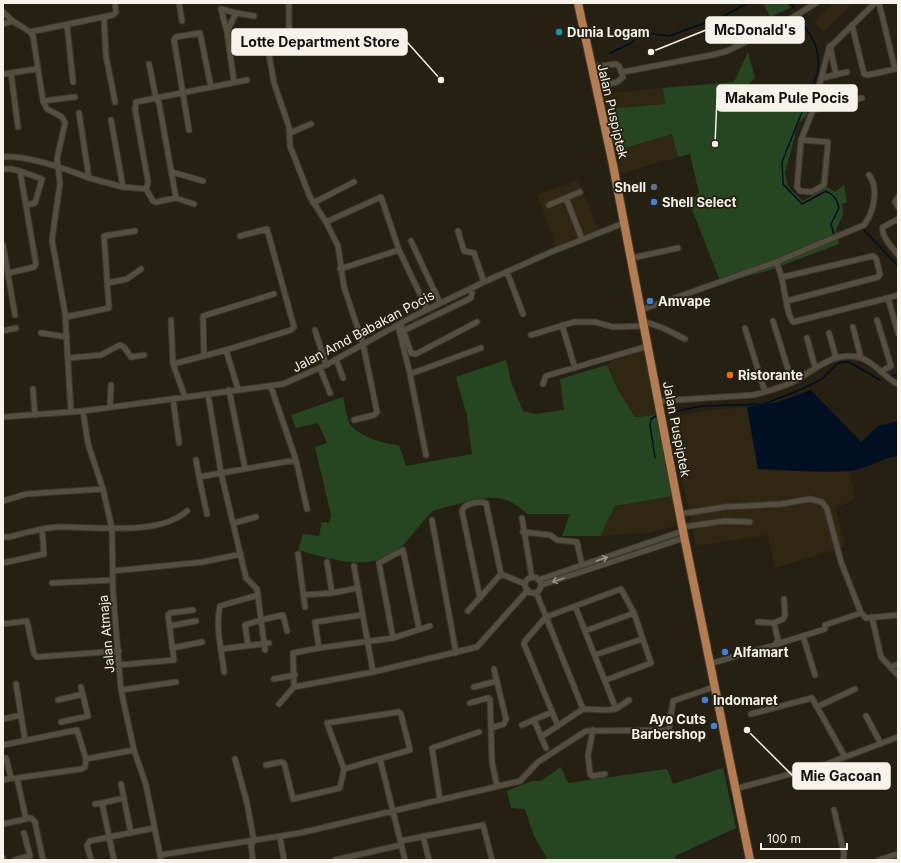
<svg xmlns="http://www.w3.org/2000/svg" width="901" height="863" viewBox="0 0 901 863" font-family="Inter,sans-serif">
<rect width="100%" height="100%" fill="#262012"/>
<path fill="#2f2712" d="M833 3H853L823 32 814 22Z
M663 88 665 104 606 109 603 94Z
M672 134 678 157 620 174 615 151Z
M579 179 598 230 556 246 537 195Z
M643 349 657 415 635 417 617 388 607 365 619 355Z
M747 407 758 469 849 472 855 498 836 509 845 547 775 568 768 535 696 546 669 418 703 411Z
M673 496 675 526 647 533 600 536 615 506Z"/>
<path fill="#254621" d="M763 3H787L790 8 770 17Z
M748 52 755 78 744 90 751 111 810 93 807 115 798 124 785 173 788 187 803 201 827 187 835 192 844 185 847 202 842 204 843 215 836 230 839 244 767 271 721 283 689 202 699 193 690 154 678 157 672 134 615 151 606 109 665 104 663 88 734 82Z
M506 360 511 382 523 411 535 414 564 410 560 379 607 365 617 388 635 417 657 415 673 496 615 506 600 536H562L570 514H527C503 490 484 498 455 505 448 507 437 508 432 512 414 529 404 553 378 560 351 567 324 557 298 550L303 534 319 536 322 522 329 523 331 515 315 447 327 443 318 423 296 428 291 415 343 397C345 405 346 414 349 422 354 435 386 445 399 445L406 466 472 454 467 416 456 377Z
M561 767 568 783 667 769 673 784 723 768 736 828 675 856 676 860H548L534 836 525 809 511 808 507 791 532 781H541Z"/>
<path fill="#010f23" d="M811 390 861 442 878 426 898 421V456C881 458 866 470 848 471 819 473 788 470 758 469L747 407 778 402Z"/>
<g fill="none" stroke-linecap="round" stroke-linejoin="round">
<path stroke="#010f23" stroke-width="1.5" d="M791 3 794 8
M801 21C814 40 820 48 818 72L782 162 783 184 802 204 826 191C834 195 837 199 839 208L831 224 834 235
M610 53 631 43 639 35 646 33 669 36 724 16 748 3
M864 230 898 266
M892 376 898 374
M667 413 702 406 764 404 800 390 822 379 837 364 842 362H849L880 380
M655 458 650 425 651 419 656 416"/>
<g stroke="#3d3830" stroke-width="7">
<path id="minor" d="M179 3 182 21
M289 3V27L293 39 285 47 277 45 272 47 269 54 274 83 289 127 290 146 310 197 326 222 338 246 344 287 363 344 377 412 374 415 354 420
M3 12 13 21 30 32 113 15 116 12 115 3
M104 18 106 56 115 102
M3 24 13 21
M67 25 73 82
M852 25 864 74 868 75 895 69 879 3
M30 32 33 36 43 101 47 109 62 117 65 123 57 159 60 183 52 240 65 313 71 412
M227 32 221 9 236 13
M830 46 836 75
M149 64 156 98 159 103 176 198
M591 67 616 64 619 66 623 77 617 82 596 87
M623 72 712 55 727 51 782 24 816 3
M11 73 18 127
M3 74 37 69
M822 78 847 72
M234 82 227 32 236 13 254 16
M43 101 75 97
M813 110 862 98
M79 113 89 178 123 187 146 189 148 182 135 109 136 102 247 80
M111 120 123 187
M189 130 174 40 176 37 200 33 211 87
M290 133 311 124
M801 140 828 142 824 185 812 192 800 191 797 187 801 140 813 110 829 48 875 3
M3 157C28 155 66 169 89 178
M3 169H11L20 171 36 264 34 267 9 273
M20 171 42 179 35 203 26 205
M172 172 203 181
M146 189 153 201 156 202 176 198 194 204
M898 197 895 202 898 207
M566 198 582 239
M313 203 354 182
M549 205 580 192
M898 219 883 227C881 237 892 247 898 255
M326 222 381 197 399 250 427 309
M458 231 464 251 474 253 484 282
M411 241 440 303
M3 245 15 315
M632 258 678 248
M776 262C786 280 784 310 793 322L888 298 898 333
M340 269 399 250
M507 272 523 314
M783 277 873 256 876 258 880 274 878 277 787 301
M108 283 127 279 141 269
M888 298 898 295
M641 310 776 262 864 225C874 212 879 188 869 175
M66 317 109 308 104 236 135 231
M171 320 173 364
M877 320 891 366 882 371
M643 321 663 328 685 339
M773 321 792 382
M401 324 411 353 416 354 477 322
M562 325 575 368
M398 326 410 374 426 455
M853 327 861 358
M745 328 765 392
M315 330 326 365
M3 331 16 328
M403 331 471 298 472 293 470 289
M41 333 67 337
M829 333 836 358
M531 335 574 322H595L613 327 644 326
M807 338 815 367
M204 356 203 316 274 294
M68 358 101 355 120 345 124 347 131 357 144 355
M336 359 343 378
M320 368 330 393
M410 374 481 348
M543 384 546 376 648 346
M271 387 296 460 307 509
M33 389 35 415
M238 389 226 350 291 330 294 327 267 229 240 236
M229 390 245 468
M185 397 173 364 226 350
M173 399 179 443
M660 401 753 395C766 392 779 388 791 383 813 372 834 349 861 358 875 362 889 382 898 384
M110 407 111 385
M83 411 88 444 103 489 112 529 113 592 121 690 134 750 146 785 161 860
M3 417 83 411 283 384 326 365 410 318 484 282 551 252 624 223
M196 460 199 477 221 473 208 394
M199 477 207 514
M3 501 26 494 103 489
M680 514 725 507 781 504 810 499 822 502 827 509 841 562 861 613 866 618 898 615
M522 518 532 578
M432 520 456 653
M234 523 256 517
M683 527 724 521 750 522
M523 532 550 535 557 540 577 542 582 565
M3 537H9C25 533 41 528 58 527 93 526 158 537 187 511
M298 554 305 607
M327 562 332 593
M3 563 44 554 42 529
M354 566 373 672
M113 571 203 562 241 554
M525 585a8 8 0 1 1 16 0a8 8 0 1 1-16 0Z
M538 580 683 531
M52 583 113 580
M541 585 684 538
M536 592 583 709
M303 595 332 593 358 588
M480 598 462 511C464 503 479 501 486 503L501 574
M575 606 616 709
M468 611 501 574 525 584
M872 617 881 657 898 675
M758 622 774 623 783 619 785 615 784 599
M3 624 27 621 34 654 37 657 119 651
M170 626 196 621
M585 631 634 613
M393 638 379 563 403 550 419 628
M777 644 803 636
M248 646 245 625 261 620 283 615 287 631
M172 648 202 642
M319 648 315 622 362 615
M221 649 269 643
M265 650 257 589 246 578 221 473 296 460
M595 655 642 639
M709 664 775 645 778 640 774 623
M119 665 174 660 168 615 170 613 193 610
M891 667 898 664
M224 672C222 651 215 628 220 606L258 595
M815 675 803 636 825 629V625L861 613
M274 679 295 675
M16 684 21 715
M294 687 373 672 477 647 528 590
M474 687 497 681
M121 690 176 682
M58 700 83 694
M470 703 488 698 490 699 492 762 497 786
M279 704 294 687 293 653 319 648 393 638 430 626
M817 707 855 689
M751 714 812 698 845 757
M866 716 881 744
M3 719 21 715 25 740
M534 720 546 748
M61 722 88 716 81 687
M522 725 552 712
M558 726 524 644 525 641 546 617 621 589 634 613 651 663 606 680
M491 728 504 724 506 719 494 669
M593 730 588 755 590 774 592 776 605 774
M541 737 583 709 606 710 616 709 629 700
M3 745 77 730 86 759 134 750
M6 758 11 778
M235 759 247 803 254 841 251 845 253 860
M380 759 405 860
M266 765 281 762 284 763 293 799 340 788 344 769 410 750 401 714 399 712 327 723 344 769
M3 780 13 778
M121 784 131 833
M735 789 824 765 898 737
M440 800 432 748 479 732
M95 804 102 803
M834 810 844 853 843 860
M26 819 31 818 35 822 43 860
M3 824 26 819 17 778 81 769 85 767 86 759
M423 836 429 860
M280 837 284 860
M400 841 483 825 492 860
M160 855 300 833 520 781 538 762 586 731 669 730 673 701 714 687
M3 858V860
M15 860 30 856 24 833
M91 860 87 845 90 841 154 828
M114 860 102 803 124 798
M335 860 401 845
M879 860 898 854"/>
</g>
<g stroke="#3d3830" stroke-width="10">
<path id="primary" d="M578 3 613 165 683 531 750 860"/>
</g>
<use href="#minor" stroke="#544e3e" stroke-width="5"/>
<use href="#primary" stroke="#b37c51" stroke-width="8"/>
</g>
<defs><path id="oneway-shaft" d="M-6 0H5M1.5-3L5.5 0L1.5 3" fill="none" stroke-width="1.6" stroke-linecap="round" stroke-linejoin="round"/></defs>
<g stroke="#959083">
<use href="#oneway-shaft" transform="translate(602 559) rotate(-19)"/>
<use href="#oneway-shaft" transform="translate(558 580) rotate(162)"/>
</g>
<circle fill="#0f9aa8" stroke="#262012" stroke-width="1.5" cx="559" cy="32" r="4"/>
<circle fill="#5c6f8a" stroke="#262012" stroke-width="1.5" cx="654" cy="187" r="4"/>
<g fill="#3f7fe0" stroke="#262012" stroke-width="1.5">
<circle cx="654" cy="202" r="4"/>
<circle cx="650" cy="301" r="4"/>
<circle cx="725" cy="652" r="4"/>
<circle cx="705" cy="700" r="4"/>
<circle cx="714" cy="726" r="4"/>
</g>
<circle fill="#e8710a" stroke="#262012" stroke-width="1.5" cx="730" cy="375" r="4"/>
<g text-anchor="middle" stroke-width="3.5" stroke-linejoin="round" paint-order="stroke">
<g font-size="13" font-weight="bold" fill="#f6f3ea" stroke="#262012" text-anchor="start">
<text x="567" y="37">Dunia Logam</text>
<text x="646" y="192" text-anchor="end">Shell</text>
<text x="662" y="207">Shell Select</text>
<text x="658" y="306">Amvape</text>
<text x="738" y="380">Ristorante</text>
<text x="733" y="657">Alfamart</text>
<text x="713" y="705">Indomaret</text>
<text x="706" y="724" text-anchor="end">Ayo Cuts<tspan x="706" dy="15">Barbershop</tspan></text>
</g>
<g font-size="13" fill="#f6f3ea" stroke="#262012">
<text transform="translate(613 111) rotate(77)" y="5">Jalan Puspiptek</text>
<text transform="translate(363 331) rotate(-28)" y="5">Jalan Amd Babakan Pocis</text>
<text transform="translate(677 429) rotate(79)" y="5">Jalan Puspiptek</text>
<text transform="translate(106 634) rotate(-95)" y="5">Jalan Atmaja</text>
</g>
</g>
<path fill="none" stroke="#f6f3ea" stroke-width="1.5" d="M651 52L706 30M441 80L407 42M715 144L717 98M747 730L793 776"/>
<g fill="#f6f3ea" stroke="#262012" stroke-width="1.5">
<circle cx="651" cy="52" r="4"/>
<circle cx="441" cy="80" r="4"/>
<circle cx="715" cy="144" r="4"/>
<circle cx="747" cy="730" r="4"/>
</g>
<g fill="#f6f3ea" stroke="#f6f3ea" stroke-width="1.5">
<rect x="706" y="17" width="98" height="26" rx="4"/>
<rect x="232" y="29" width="175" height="26" rx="4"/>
<rect x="717" y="85" width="140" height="26" rx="4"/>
<rect x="793" y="763" width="97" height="26" rx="4"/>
</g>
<g font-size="14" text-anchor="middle" font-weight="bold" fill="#111">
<text x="755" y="35">McDonald's</text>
<text x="320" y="47">Lotte Department Store</text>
<text x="787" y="103">Makam Pule Pocis</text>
<text x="841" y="781">Mie Gacoan</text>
</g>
<rect width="901" height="863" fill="none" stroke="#f6f3ea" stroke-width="8"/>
<path d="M761 843v6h86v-6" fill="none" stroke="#f6f3ea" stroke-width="2"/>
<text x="767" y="843" font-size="12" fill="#f6f3ea" stroke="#262012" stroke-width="3" paint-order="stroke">100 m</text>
</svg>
